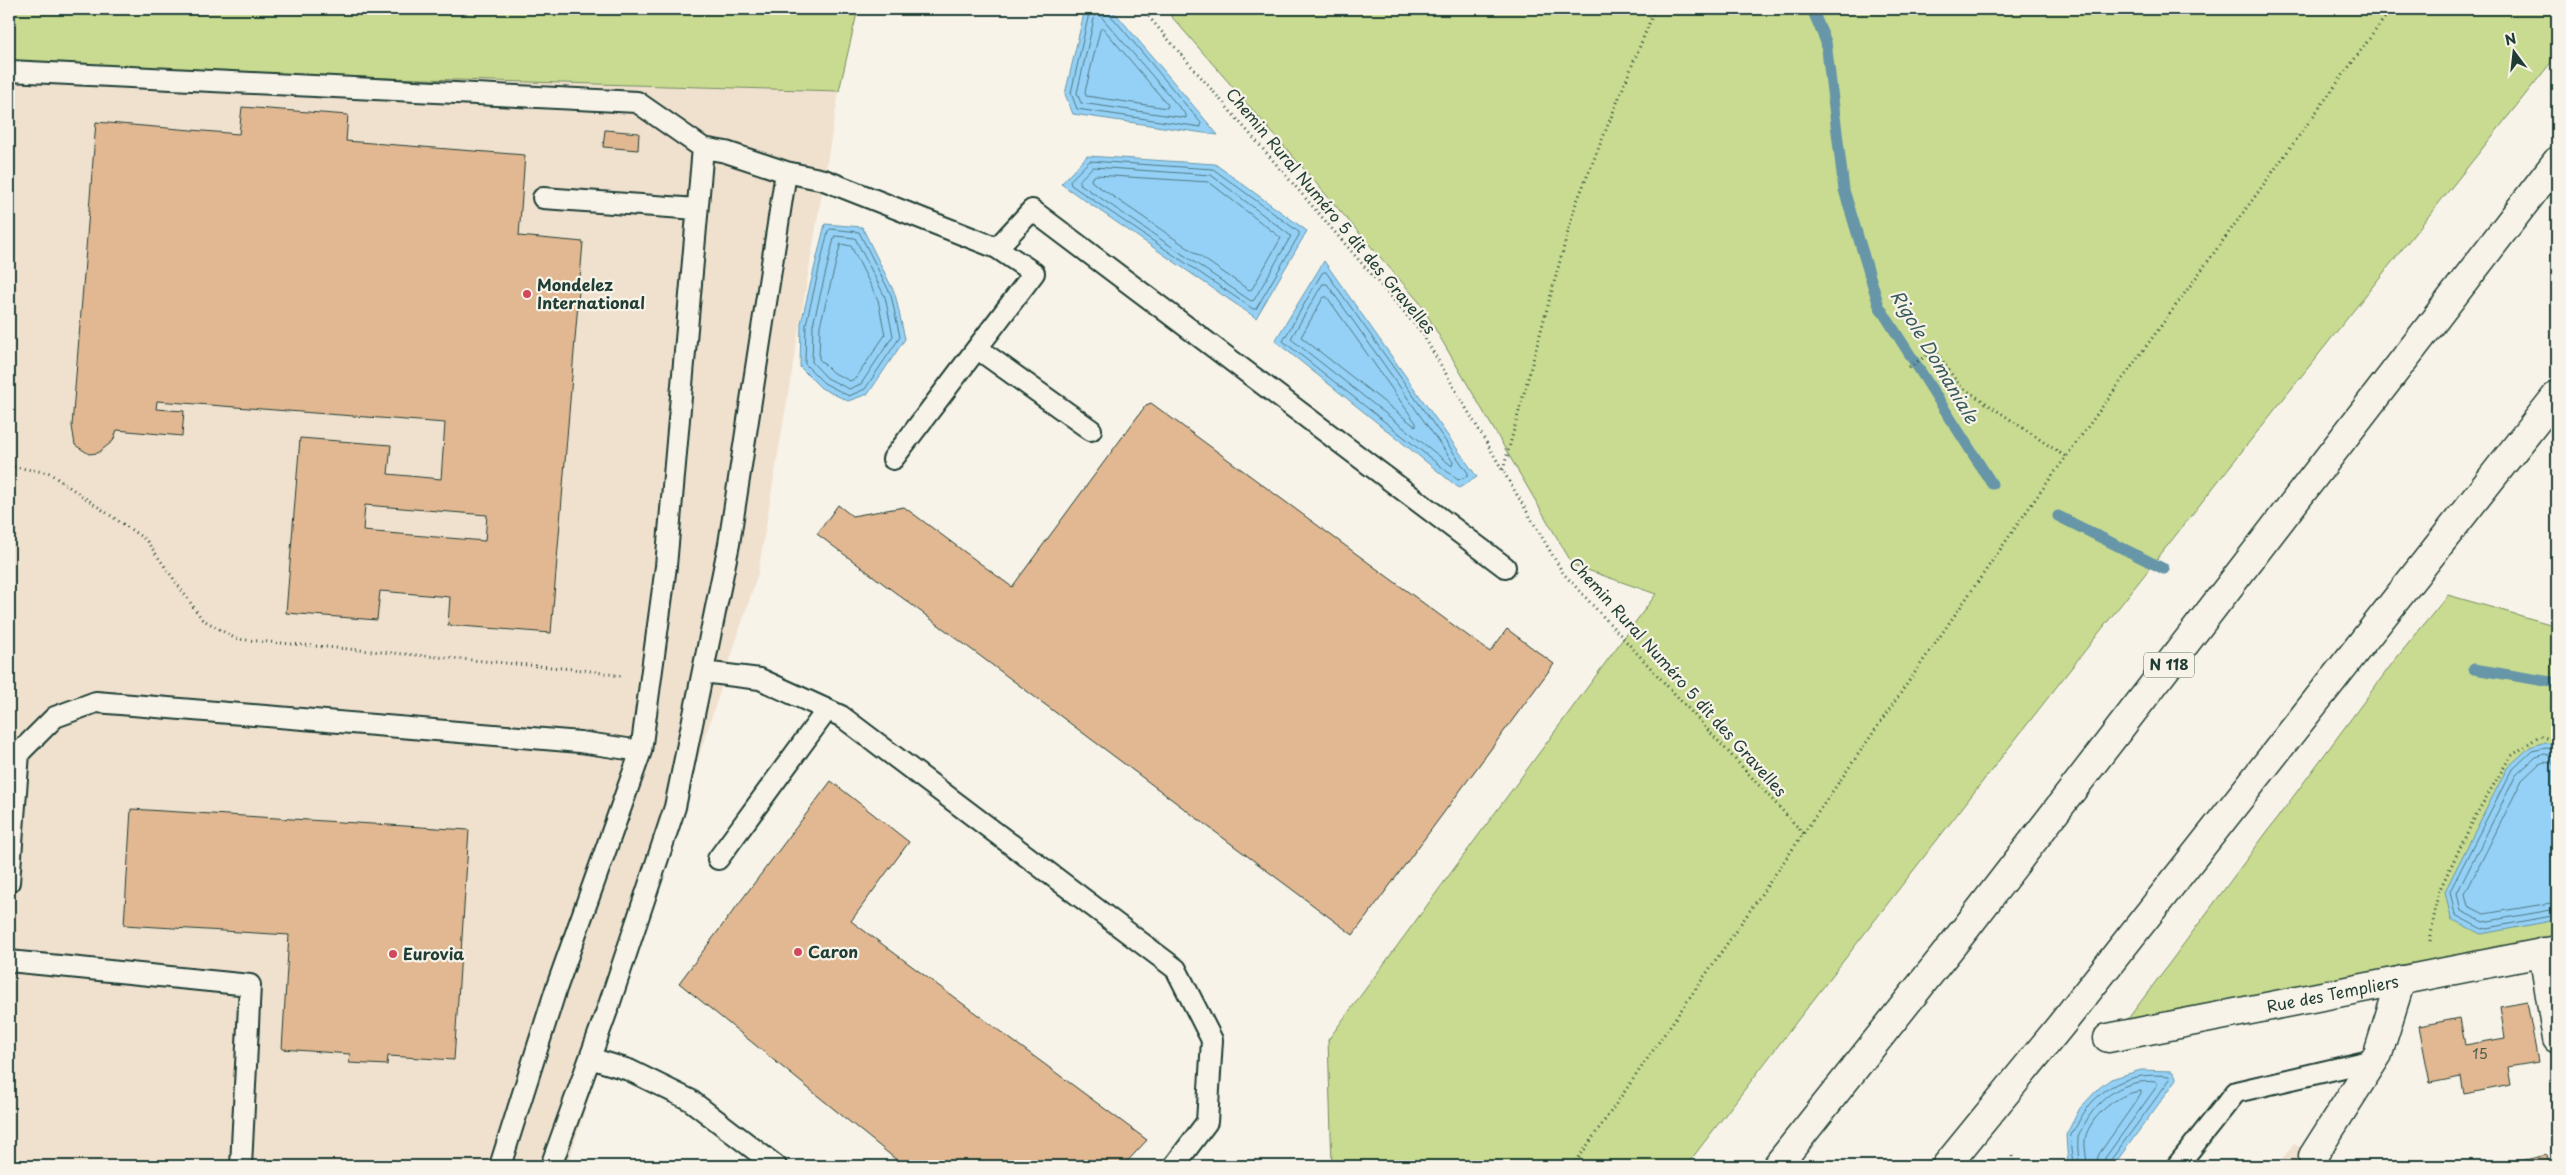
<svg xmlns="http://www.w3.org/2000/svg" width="2566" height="1175" viewBox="0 0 2566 1175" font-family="'Playpen Sans',sans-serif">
<rect width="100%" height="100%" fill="#f7f3e8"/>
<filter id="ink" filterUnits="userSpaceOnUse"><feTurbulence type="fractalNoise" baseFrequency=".02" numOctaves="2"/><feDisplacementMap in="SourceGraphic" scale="10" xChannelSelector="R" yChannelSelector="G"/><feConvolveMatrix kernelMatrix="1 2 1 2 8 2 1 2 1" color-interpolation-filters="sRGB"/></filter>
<g filter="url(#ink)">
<path fill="#f0e1ce" d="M9 67 839 91 758 573 567 1166H9Z
M2294 1143 2328 1166H2277Z"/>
<path fill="#c8db90" stroke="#748c62" d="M9 9H858L839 91 9 67Z
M1165 9H2557V55C2263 423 1971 792 1686 1166H1332L1328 1040 1656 594 1573 565 1420 303Z
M2448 595 2557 626V940L2119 1031 2394 661Z"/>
<path fill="#95d1f6" stroke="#6696a8" d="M1085 9H1108L1117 15 1218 135 1073 114 1065 94Z
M1087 156 1215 164 1307 231 1256 318 1061 184Z
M825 224 862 227 895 294 905 339 868 394 848 401 821 388 800 367 801 323Z
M1324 261 1477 477 1459 488 1275 341Z
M2545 742 2557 746V920L2481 934 2451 919 2445 891 2507 768 2530 747Z
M2141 1070 2172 1071 2177 1079 2113 1166H2068L2066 1135 2080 1108 2099 1088 2111 1079Z"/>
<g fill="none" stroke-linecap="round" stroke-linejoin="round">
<path stroke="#4e7882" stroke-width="1" d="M1090 9 1071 93 1077 109 1201 127V123L1114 19 1107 14 1106 9
M1098 13 1186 115V118L1081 103 1077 93 1095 15Z
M1103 28 1168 105 1167 108 1086 96 1085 92 1100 30Z
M1090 161 1213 169 1299 232V235L1256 309H1253L1071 185 1070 181Z
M1093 167 1211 175 1291 236 1254 300 1251 301 1080 184V180Z
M1096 175 1209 182 1281 238 1252 289 1249 290 1092 182 1091 179Z
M831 229 859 232 891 295 900 337 865 389 849 396 824 383 805 364 806 324 828 231Z
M835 236 855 238 885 297 893 336 861 384 849 389 827 378 812 362 813 325Z
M841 244 851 246 878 300 885 335 856 378 850 381 832 372 819 359 820 326Z
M1326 272 1468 473V476L1458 480 1283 341 1322 273Z
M1323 284H1327L1453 462 1452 466 1291 339Z
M1327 297 1416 423V427L1301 337 1323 298Z
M2557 750 2546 748 2532 751 2511 771 2450 891 2455 915 2482 929 2557 915
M2557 757 2545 754 2536 757 2516 775 2457 893 2461 911 2483 922 2557 909
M2557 764 2545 762 2539 764 2522 780 2465 894 2468 906 2484 914 2557 902
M2073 1166C2073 1157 2069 1144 2071 1135 2073 1131 2077 1126 2079 1121 2097 1087 2131 1071 2169 1076L2170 1079 2110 1161 2109 1166
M2079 1166C2079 1157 2077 1148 2078 1139 2078 1134 2082 1129 2084 1125 2098 1098 2125 1078 2156 1082L2157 1086 2105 1158 2103 1166
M2087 1166C2087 1158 2084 1147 2085 1139 2090 1116 2118 1093 2141 1091V1094L2099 1154 2095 1166"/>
<path stroke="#6696a8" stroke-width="11" d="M1812 9 1826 42 1844 190 1879 306 1992 484
M2058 516 2164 569
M2474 669 2557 683"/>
</g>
<path fill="#e1b892" stroke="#1f3d34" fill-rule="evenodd" d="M242 107 348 115 346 141 525 155 519 236 583 242 551 633 448 625 450 597 380 591 377 620 286 613 300 438 391 445 388 474 441 479 445 423 157 401 156 409 184 411 182 436 117 430 113 441 98 453 89 454 75 445 72 426 96 122 239 134ZM365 505 487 515 485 541 363 531Z
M605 130 639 133 638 150 603 147Z
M1151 403 1490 652 1507 629 1554 664 1353 935 817 534 838 505 852 516 904 507 1012 587 1146 405Z
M831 781 909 842 851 921 1147 1140 1123 1166H904L679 983Z
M131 809 469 830 454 1060 388 1056 387 1065 349 1063 350 1054 282 1049 289 935 124 925Z
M2527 1002 2538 1062 2508 1067 2511 1085 2464 1094 2461 1077 2430 1083 2419 1026 2460 1018 2465 1045 2505 1038 2500 1007Z
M2547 1155 2549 1166H2498Z"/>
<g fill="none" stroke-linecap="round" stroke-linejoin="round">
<g stroke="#1f3d34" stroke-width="24">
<path id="service" d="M9 71 637 102 703 148 726 152 786 172 824 180 997 248 1034 273 893 459
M543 198 697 209
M997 248 1032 210 1505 567
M978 349 1091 430
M703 672 760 679 841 716 1176 969 1212 1040 1207 1122 1174 1166
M718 859 827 710
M9 882 19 753 55 717 96 702 580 742 641 751
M9 961 250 985 241 1166
M590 1058 629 1070 690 1100 776 1166
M500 1166 556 989 641 751 666 566 703 148
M551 1166 609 1005 675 807 729 544 786 172
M2177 1166 2236 1092 2374 1060"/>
</g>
<g stroke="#1f3d34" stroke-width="31">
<g id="minor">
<path d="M2543 952 2557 1039"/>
<path id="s1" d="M2108 1038 2557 950"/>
<path d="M2313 1156 2378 1054 2401 980"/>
</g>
</g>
<g stroke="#1f3d34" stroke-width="31">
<path id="trunk" d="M1777 1166 1966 928 2557 161
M1946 1166 2061 1025 2557 395"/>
</g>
<path stroke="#1f3d34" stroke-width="3" stroke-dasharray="1 4" stroke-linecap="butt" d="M1142 9 1422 333 1563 573 1804 834
M1909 367 1935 350 1959 385 2066 457
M9 466 49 473 146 540 202 619 236 639 584 670 621 676
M1503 470 1575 206 1655 9
M2430 941 2438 893 2476 815 2510 757 2539 736 2557 741
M2012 1156 2014 1166
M1573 1166 2031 505 2391 9"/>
<use href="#service" stroke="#f7f3e8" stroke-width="20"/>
<use href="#minor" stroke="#f7f3e8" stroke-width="28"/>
<use href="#trunk" stroke="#f7f3e8" stroke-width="28"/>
</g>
</g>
<g fill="#d1495b" stroke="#f7f3e8" stroke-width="2">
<circle cx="527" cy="294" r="5"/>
<circle cx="798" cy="952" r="5"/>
<circle cx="393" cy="954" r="5"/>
</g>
<g text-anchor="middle" stroke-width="4.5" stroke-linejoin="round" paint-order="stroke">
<g font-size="14" fill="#505c4c">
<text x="2480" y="1059">15</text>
</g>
<rect fill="#f7f3e8" stroke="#60746a" stroke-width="1" x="2144" y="652.5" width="50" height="25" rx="4"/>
<g font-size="15" font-weight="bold" fill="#1f3d34">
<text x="2169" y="670">N 118</text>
</g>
<g font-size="16" fill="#1f3d34" stroke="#f7f3e8">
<text transform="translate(1331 211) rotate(50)" y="6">Chemin Rural Numéro 5 dit des Gravelles</text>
<text transform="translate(1678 677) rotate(48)" y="6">Chemin Rural Numéro 5 dit des Gravelles</text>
<text dy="6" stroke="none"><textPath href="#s1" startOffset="229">Rue des Templiers</textPath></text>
</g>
<g font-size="16" font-weight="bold" fill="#1f3d34" stroke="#f7f3e8" text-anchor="start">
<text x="537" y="291">Mondelez<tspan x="537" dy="18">International</tspan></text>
<text x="808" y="958">Caron</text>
<text x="403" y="960">Eurovia</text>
</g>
<g font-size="18" font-style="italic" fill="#375b5b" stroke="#f7f3e8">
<text transform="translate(1934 357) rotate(59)" y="6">Rigole Domaniale</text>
</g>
</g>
<rect width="2566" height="1175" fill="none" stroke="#f7f3e8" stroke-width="30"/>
<rect x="15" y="15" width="2536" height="1145" fill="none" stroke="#1f3d34" stroke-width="2" filter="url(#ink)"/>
<g transform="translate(2514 52) rotate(345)" stroke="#f7f3e8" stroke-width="4" paint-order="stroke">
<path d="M0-4L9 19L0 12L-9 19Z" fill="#1f3d34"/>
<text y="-8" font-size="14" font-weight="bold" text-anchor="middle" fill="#1f3d34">N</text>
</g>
</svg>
